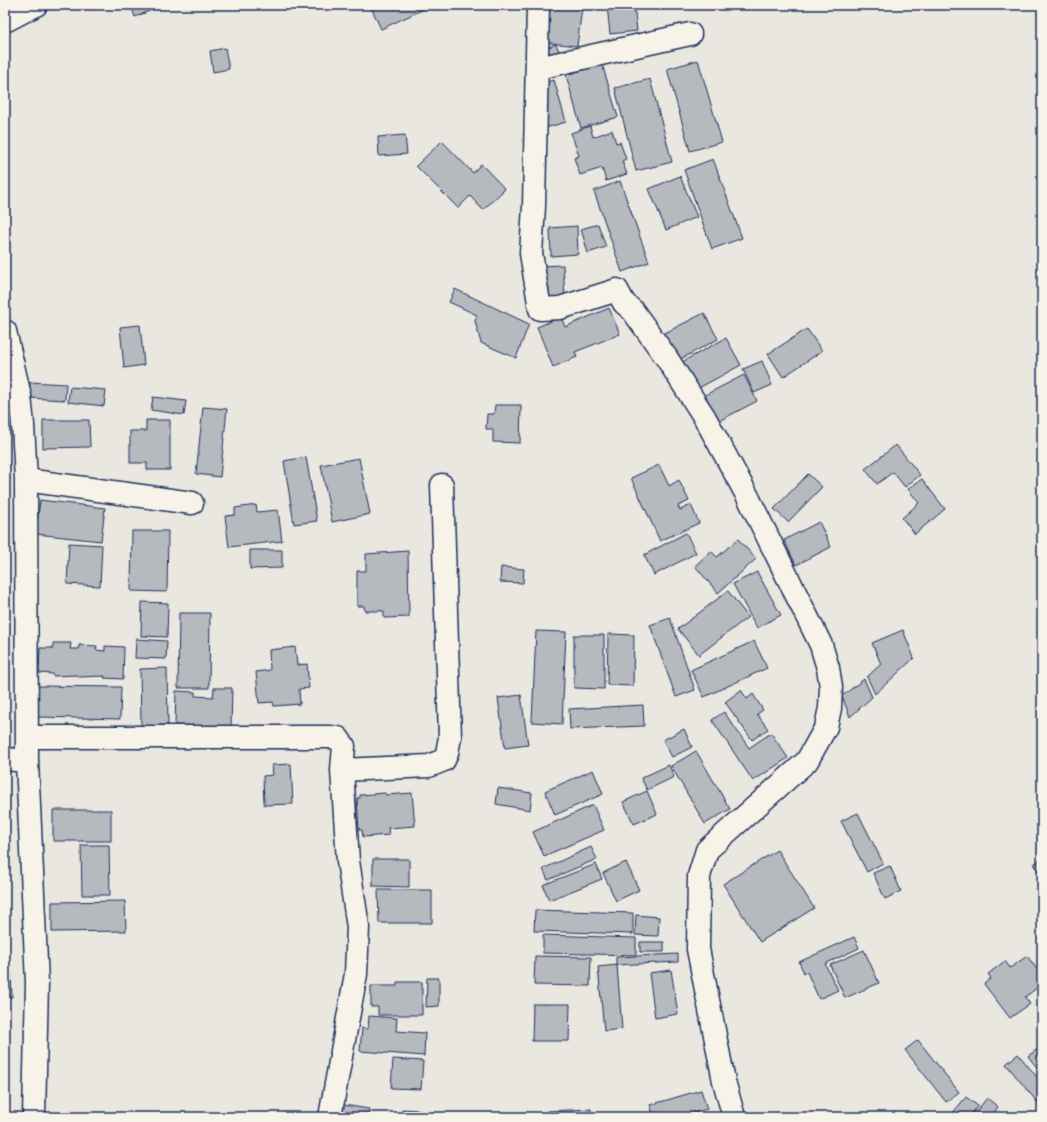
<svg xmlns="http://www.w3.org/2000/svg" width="1047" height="1122" viewBox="0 0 1047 1122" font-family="Mali,sans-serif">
<rect width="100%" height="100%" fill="#eae7e0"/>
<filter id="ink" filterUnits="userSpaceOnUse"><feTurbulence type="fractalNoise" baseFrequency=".025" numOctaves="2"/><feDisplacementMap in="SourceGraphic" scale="8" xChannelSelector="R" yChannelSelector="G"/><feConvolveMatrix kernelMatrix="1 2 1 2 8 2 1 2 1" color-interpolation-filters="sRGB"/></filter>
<g filter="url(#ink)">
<path fill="#b6babf" stroke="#1b2f5e" d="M131 5H164L135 17Z
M370 5H424L426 8 381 29Z
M547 5 582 8 577 46 542 42Z
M607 5H634L637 31 610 34Z
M556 44 561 56 547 62 542 50Z
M225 48 229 69 213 72 210 51Z
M698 60 722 142 690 151 667 69Z
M602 64 618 117 581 128 566 75Z
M650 79 672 162 636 171 615 88Z
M554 80 566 122 542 129 531 86Z
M590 126 593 137 612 130 616 143 620 142 626 159 622 161 627 174 606 181 602 168 580 175 574 158 579 156 571 133Z
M405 135 407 154 379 156 378 137Z
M442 141 473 173 481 164 505 189 483 210 470 196 458 208 416 166Z
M713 159 742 238 712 249 684 170Z
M680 176 697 217 666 230 649 189Z
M620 181 649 262 622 272 594 191Z
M598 224 606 247 588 253 581 229Z
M577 226 578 254 551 256 550 228Z
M563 265 565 297 542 298 540 266Z
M455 289 529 324 516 358 481 343 475 321 477 315 449 302Z
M609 308 620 334 575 352 577 357 553 367 537 327 561 317 565 327Z
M704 313 718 339 675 362 661 335Z
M140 325 144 365 124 368 120 327Z
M807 329 822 351 783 377 768 354Z
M726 338 741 365 695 390 680 363Z
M762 361 772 385 754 393 743 369Z
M744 375 757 401 719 421 705 395Z
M30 382 66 384 65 400 29 398Z
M70 387 106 390 104 406 68 402Z
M153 397 186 401 184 415 151 410Z
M495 405H521L520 443 493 442V429H486L487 414H494Z
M203 407 227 409 220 477 196 474Z
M43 420H89L90 447 43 448Z
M146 420H170V470H147V463H130V431H146Z
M896 445 920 475 905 487 893 472 877 484 865 469Z
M306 457 317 521 294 524 284 461Z
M359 458 370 514 332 522 321 465Z
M659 465 669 486 679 480 689 501 678 506 680 510 691 505 699 523 660 541 631 478Z
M808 474 822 487 788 522 774 509Z
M922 479 945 509 915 534 902 518 919 503 908 489Z
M40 500 105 508 101 541 36 534Z
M256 505 257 512 278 510 282 541 229 547 225 516 235 515V508Z
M819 522 831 547 796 565 784 540Z
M132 531H168L167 592 131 591Z
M686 533 696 553 654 575 644 555Z
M738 539 756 559 718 593 695 566 711 551 717 557Z
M69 543 102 545 100 586 67 584Z
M250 550H282V568L250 569Z
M408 551 409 617 384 618V611H365L364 606H357V571H366V554Z
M501 567 524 569 523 583 500 582Z
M757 572 781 615 757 628 733 584Z
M728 591 748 617 699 655 678 629Z
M142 602 168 603 167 637 141 636Z
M179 613H210L209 688H178Z
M670 618 695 690 676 697 650 625Z
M903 630 914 658 875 694 867 677 881 664 872 643Z
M536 631 566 632 562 724 532 722Z
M608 634 634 635 633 686 607 685Z
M574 635H604V689L574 688Z
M136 639 167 641 166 659 135 658Z
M754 641 767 668 704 697 691 670Z
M53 643H71L70 649H79V645L97 646 96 650 105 651V646L124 647 123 679 104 678 105 676 78 677 77 675 53 676V674L39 673 40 648H53Z
M295 647 297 665 307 664 309 688 299 689 300 704 274 706 273 702 259 703 256 672 270 670 269 650Z
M167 668 168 725 141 726 140 669Z
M864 679 872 697 850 717 842 696Z
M38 686 121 687 120 719 37 717Z
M214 688H232L231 727 175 725 176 691 195 692V696L213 697Z
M741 690 747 699 753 694 763 710 757 714 768 729 752 740 725 702Z
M521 695 528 745 505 748 498 698Z
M643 705 644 726 570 729 569 709Z
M724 712 749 748 771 733 788 758 753 781 712 720Z
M684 729 692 747 672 757 663 740Z
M696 751 730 809 705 824 671 766Z
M291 764 293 804 264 805 263 776 273 775 272 765Z
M669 765 674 777 647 790 641 778Z
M593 770 603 794 555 815 545 791Z
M498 788 532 793 530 810 496 804Z
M647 791 657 814 634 824 623 802Z
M385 793 386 795 412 793 415 826 388 828 389 835 363 837 362 830H359L357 798H360V795Z
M593 805 604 830 544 856 533 832Z
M53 810H111V841H53Z
M858 813 883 863 867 872 841 821Z
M81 845H109L110 895H82Z
M591 847 597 859 548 880 543 869Z
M777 850 814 908 760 942 723 884Z
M373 859H409V887L373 886Z
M1042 859V877L1034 864Z
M626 862 639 890 616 901 603 873Z
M596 864 602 879 549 900 543 885Z
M890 866 901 891 885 899 873 873Z
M378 890H432V923H379Z
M125 901 126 931 52 932V902Z
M535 910 633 913V934L534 931Z
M636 915 659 917 658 936 635 935Z
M543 935 636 938V955L543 953Z
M854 937 859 948 825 964 838 990 819 999 807 972 804 973 799 962Z
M640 942H664V952H640Z
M864 950 879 983 845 998 830 965Z
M678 954V962L616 965V957Z
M535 956 591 957 590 986 534 985Z
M1027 956 1042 976V984L1025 997 1030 1004 1010 1018 984 984 991 978 988 974 1005 961 1010 968Z
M617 965 622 1029 604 1031 598 967Z
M671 970 678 1014 655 1018 649 973Z
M5 974H11L12 997H5Z
M427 978H439V1006L426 1007Z
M397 982H422V1015H378V1007H371V986H397Z
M533 1004H570L569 1041H532Z
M369 1016 397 1018 396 1031 425 1033 424 1056 360 1051 362 1028 368 1029Z
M918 1040 959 1092 946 1102 905 1050Z
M1042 1046V1074L1028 1056Z
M1018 1054 1042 1083V1108L1006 1064Z
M393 1059 423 1061 421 1089 391 1088Z
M701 1090 707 1109 680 1117H654L650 1105Z
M966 1097 978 1106 969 1117H953L951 1115Z
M987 1098 998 1107 991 1117H972Z
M338 1104 369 1109 368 1117H336Z
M402 1109 420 1110 419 1117H402Z
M591 1109V1117H547V1111Z"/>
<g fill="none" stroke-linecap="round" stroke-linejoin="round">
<g stroke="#1b2f5e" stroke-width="25">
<path id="minor" d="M538 5 534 206 531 253 540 309 560 308 617 290 624 303 633 311 666 357 705 418 748 497 821 645 828 668 831 687 830 708 826 727 807 761 707 850 699 876 698 949 724 1081 734 1117
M5 21 36 5
M538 68 690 34
M5 331 20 396 23 425 26 480 27 761 37 983 34 1117
M26 480 192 503
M27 737H331L338 738 344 746 342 770 348 861 358 927 356 974 330 1117
M5 759 27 761
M342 770 429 766 444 760 447 753 450 737 442 485"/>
</g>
<use href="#minor" stroke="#f7f3e8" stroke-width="22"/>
</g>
</g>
<rect width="1047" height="1122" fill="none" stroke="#f7f3e8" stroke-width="20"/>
<rect x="10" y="10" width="1027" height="1102" fill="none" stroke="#1b2f5e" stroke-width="1.5" filter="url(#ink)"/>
</svg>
